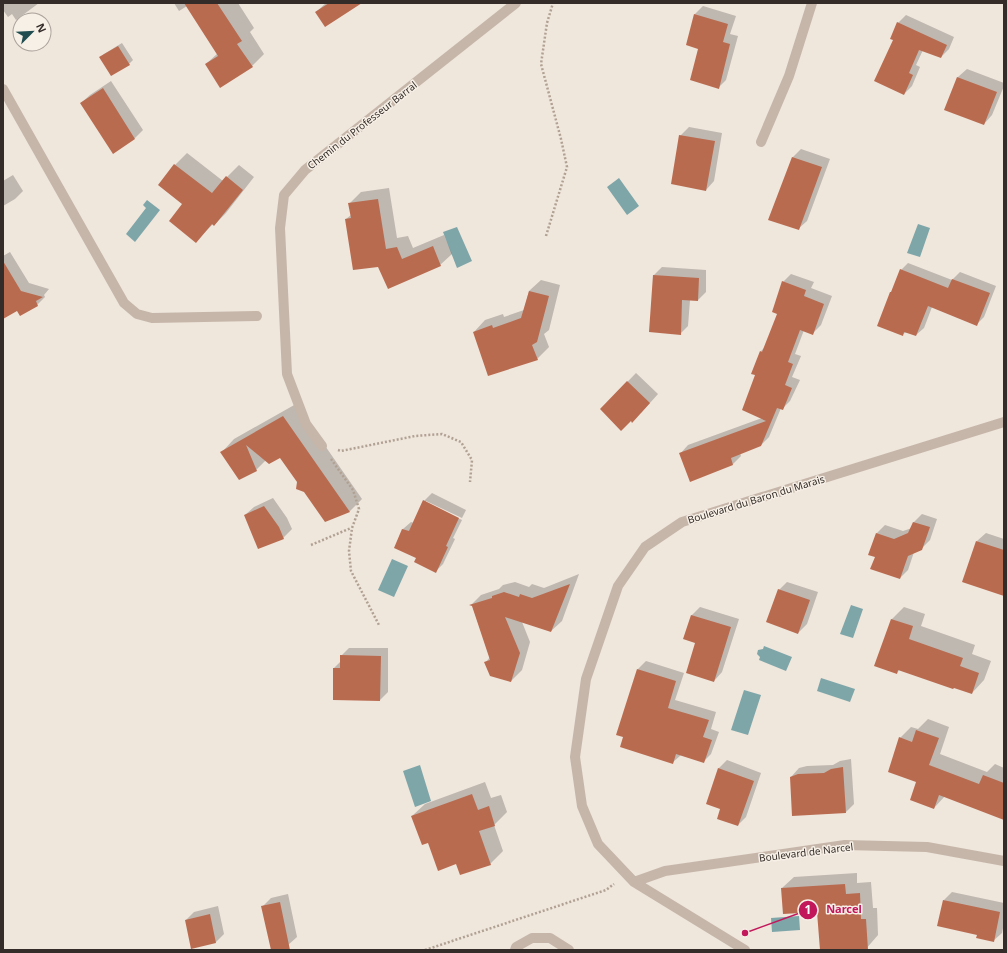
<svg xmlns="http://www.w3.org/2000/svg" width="1007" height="953" viewBox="0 0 1007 953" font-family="'Noto Sans',sans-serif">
<rect width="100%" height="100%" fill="#efe6dc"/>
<path fill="#7ea6a9" d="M619 178 639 206 627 215 607 187Z
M147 200 160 210 135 242 126 234 146 208 143 205Z
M918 224 930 228 920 257 907 253Z
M457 227 472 261 457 268 443 232Z
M392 559 408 566 394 597 378 590Z
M851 605 863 609 853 638 840 634Z
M764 646 792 657 786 671 759 660 760 657 757 654 758 650 763 649Z
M821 678 855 689 850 702 817 691Z
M744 690 761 695 748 735 731 730Z
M420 765 431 801 415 807 403 771Z
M799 916 800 930 772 932 771 918Z"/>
<path fill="#0003" d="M3 3H39L16 20 12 14 8 17 3 10Z
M174 3H238L254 28 250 32 264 54 252 66 206 64 218 53 187 6 179 11Z
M326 3H360L316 12Z
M703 6 736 16 730 34 738 36 726 80 718 88 699 48 695 14Z
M906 15 954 37 949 49 941 57 923 50 916 65 920 67 912 86 904 94 894 40 898 23Z
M122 43 133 60 129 64 100 58 104 54Z
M967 69 1004 83V86L992 115 984 124 946 109 958 77Z
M111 81 143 130 135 138 113 152 81 103 90 95Z
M689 127 722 133 714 181 706 190 680 136Z
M801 149 830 159 807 221 798 229 769 219 793 157Z
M187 153 223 181 239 165 254 177 226 213 214 225 213 224 196 241 183 204 159 185 175 165Z
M13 175 23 191 15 199 3 206V181Z
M389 188 397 238 408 236 413 248 444 235 452 254 440 265 379 266 346 219 351 215 349 204 361 192Z
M10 252 29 283 49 289 44 295 45 297 37 305 18 310 3 318V256Z
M908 263 952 280 960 272 996 286 984 317 976 325 932 307 924 328 916 335 906 332 902 335 893 291 901 270Z
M662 267 706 270V292L698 300H690L688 326 680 334 654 275Z
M791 274 814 282 811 288 832 296 821 325 813 333 804 330 795 354 801 356 792 377 800 380 790 401 782 409 781 408 769 437 761 445 740 453 741 456 733 464 680 454 688 445 762 418 756 374 761 351 765 347 778 313 783 282Z
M541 280 560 285 549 330 544 334 549 347 537 359 474 332 485 320 503 314 504 317 524 310 529 291Z
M636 373 658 394 641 413 601 409Z
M296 404 362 499 350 511 326 521 280 457 266 460 256 470 222 452 234 439Z
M432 493 466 510 462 518 426 501V503L462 520 453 538 455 539 443 564 436 571 417 558 395 547 403 529 411 522 414 523 424 501Z
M273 498 287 518 292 529 283 538 245 515 254 507Z
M922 514 937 519 930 540 921 549 914 552 908 570 900 578 876 556 869 554 877 533 885 525 903 531 912 528 914 522Z
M986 533 1004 539V595L977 541Z
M579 574 562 621 551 631 522 622 530 642 522 670 511 681 486 662 490 657 472 605H471L481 595 499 589 503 585 515 582 529 587 532 584 544 588Z
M787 582 818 592 807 624 798 633 779 590Z
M700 607 739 619 722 672 714 681 696 642 692 615Z
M904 607 925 614 921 626 975 645 972 654 991 661 984 680 972 693 900 669 897 673 891 620Z
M349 648H388V692L380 700 334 699V668L341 661V656Z
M646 661 684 673 675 700 716 712 711 729 719 732 711 754 703 762 681 755 672 763 638 669Z
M928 719 949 727 940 754 987 772 995 764 1004 768V817L945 796 934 808 917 782 900 738 911 727 918 729Z
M851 759 854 804 846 812 791 777 799 768 807 766 833 765 840 761Z
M727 760 761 773 746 817 738 825 721 808 718 769Z
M485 782 491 798 501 795 507 812 494 825 503 851 490 864 457 863 429 841 412 816 425 804Z
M857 873V883L871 882 873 908H877L878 935 865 950H821L818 911 782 888 794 877Z
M952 892 1004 903V923L1002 933 993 941 978 935 944 900Z
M288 894 297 937 288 945 262 907 271 898Z
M218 906 224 934 216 942 192 947 186 920 194 912Z"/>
<path fill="#b96b50" d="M184 3H217L242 41 237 44 253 67 220 88 205 64 218 56Z
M329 3H362L325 27 315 12Z
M694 14 728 24 723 42 730 44 719 89 690 80 698 49 686 45Z
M897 22 947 45 941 58 919 50 909 73 913 75 904 95 874 81 893 40 890 39Z
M118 46 130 65 111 76 99 57Z
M957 77 997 92 984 125 944 110Z
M103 88 135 139 113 154 80 103Z
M679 135 715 141 706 191 671 184Z
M792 157 822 167 799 230 768 220Z
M174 164 212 193 226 176 243 190 214 226 212 224 196 243 169 221 182 204 158 185Z
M378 199 386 249 397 247 402 259 433 246 441 266 388 289 378 267 353 270 345 219 351 218 348 203Z
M3 261 21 291 43 297 36 301 38 306 20 316 17 311 3 319Z
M900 269 948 288 952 279 990 293 977 326 928 306 916 336 904 332 903 336 877 326 890 292H891Z
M653 275 699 278 698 301 682 300 681 335 649 332Z
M782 281 806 290 804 296 824 304 813 335 800 330 788 362 793 364 785 385 792 388 783 410 777 408 761 446 731 458 733 465 690 482 679 453 766 421 742 410 755 375 751 374 760 351 762 352 777 314 772 312Z
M529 291 549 296 537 342 532 345 538 360 488 376 473 332 492 325 493 328 521 318Z
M627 381 650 403 632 423 631 421 621 431 600 409Z
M283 416 350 512 325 522 304 492 296 489 297 482 280 458 269 464 246 445 257 471 239 480 220 452Z
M423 500 459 518 446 546 448 547 436 573 414 562 416 558 394 548 402 529 409 531Z
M264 506 279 527 284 539 258 549 244 515Z
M913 522 930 527 922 550 908 556 900 579 870 569 875 557 868 555 876 533 894 539 908 533Z
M976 541 1004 550V596L962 582Z
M570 584 551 632 505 617 520 653 511 682 490 676 484 662 490 660 472 606 469 605 492 598V596L504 592 519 597 520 594 532 598Z
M778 589 810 600 798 634 766 622Z
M691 615 731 627 714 682 686 673 695 643 683 639Z
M891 619 913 626 909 639 963 658 960 666 979 673 972 694 954 688 953 689 898 670 897 674 874 666Z
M340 655 381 656 380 701 333 700V668H340Z
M637 669 676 681 668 708 709 720 703 737 712 740 704 763 676 754 673 764 620 747 623 737 616 735Z
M916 730 939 738 929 765 979 784 983 775 1004 783V820L939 795 934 809 910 800 916 782 888 772 899 737 912 742Z
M843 767 846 813 792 816 790 777 798 774 824 773 831 769Z
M718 768 754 781 738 826 717 819 720 809 706 804Z
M472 794 478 810 489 806 495 826 479 831 491 865 460 875 456 864 438 871 428 843 422 845 411 816Z
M845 884 846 894 860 893 861 919H866L868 950H820L817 912 783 914 781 888Z
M943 900 1000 912 994 942 976 938 977 935 937 926Z
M280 902 290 950H271L261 906Z
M210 914 216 943 191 949 185 920Z"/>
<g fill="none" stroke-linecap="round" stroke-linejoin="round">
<path stroke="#b1a193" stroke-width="2.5" stroke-dasharray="2 2" stroke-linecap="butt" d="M546 236 567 167 561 139 541 64 547 23 553 3
M338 450 341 451 415 436 442 434 461 442 472 460 470 482
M331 459 353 490 359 509 352 528 349 551 351 571 379 625
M311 545 351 528
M425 950 606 890 614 884"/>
<path stroke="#c6b6a9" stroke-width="10" d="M3 89 124 303 137 314 152 318 257 316
M761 142 789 76 812 3
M322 446 306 424 287 374 280 228 284 195 305 170 516 3
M634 882 665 871 845 845 927 847 1004 861
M515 950 516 947 532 938H550L569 950
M745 950 634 882 598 844 582 806 575 757 586 679 618 586 645 547 682 522 1004 422"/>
</g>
<g text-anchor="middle" stroke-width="3" stroke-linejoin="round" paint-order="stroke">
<g font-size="10" fill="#342c28" stroke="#f7f0e7">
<text transform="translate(362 125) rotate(-38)" y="4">Chemin du Professeur Barral</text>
<text transform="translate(756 499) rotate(-17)" y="4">Boulevard du Baron du Marais</text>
<text transform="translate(806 852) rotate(-7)" y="4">Boulevard de Narcel</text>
</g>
</g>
<path fill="none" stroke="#c2185b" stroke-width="1.5" d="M745 933L808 910"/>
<g fill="#c2185b" stroke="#f7f0e7" stroke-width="1.5">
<circle cx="745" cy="933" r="4"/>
<circle cx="808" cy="910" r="10"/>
</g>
<g font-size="12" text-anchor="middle" font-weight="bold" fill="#fff">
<text x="808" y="914">1</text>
</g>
<g font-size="11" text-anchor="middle" font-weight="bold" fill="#c2185b" stroke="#f7f0e7" stroke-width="3" stroke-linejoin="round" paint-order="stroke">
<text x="844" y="913">Narcel</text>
</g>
<rect width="1007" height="953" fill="none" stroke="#342c28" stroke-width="8"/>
<g transform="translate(32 32) rotate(66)"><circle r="19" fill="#f7f0e7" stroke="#a9a29b"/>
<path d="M0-3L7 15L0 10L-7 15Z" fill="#224d50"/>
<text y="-6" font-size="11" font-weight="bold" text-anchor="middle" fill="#342c28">N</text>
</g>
</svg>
